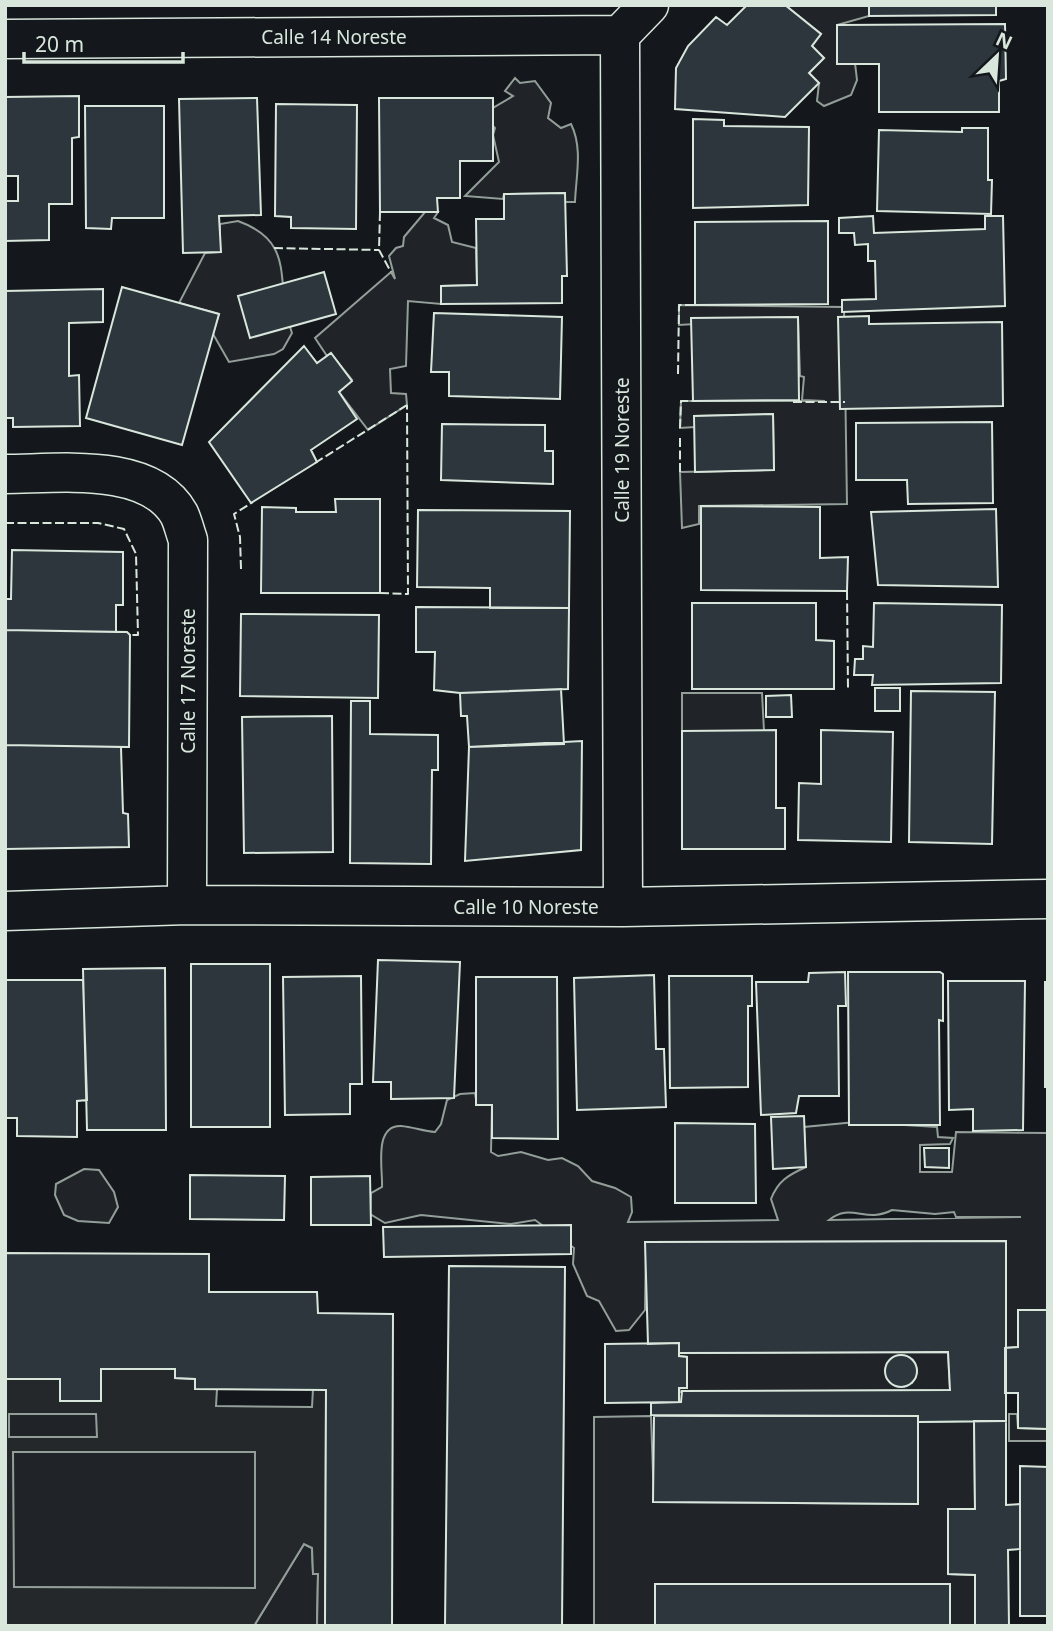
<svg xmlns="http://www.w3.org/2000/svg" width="1053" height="1631" viewBox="0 0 1053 1631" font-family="'Noto Sans',sans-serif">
<rect width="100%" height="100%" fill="#14181c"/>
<path fill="#202428" stroke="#939e99" stroke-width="2" fill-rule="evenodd" d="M785 5H869V16L837 25V63H855L857 80 851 95 824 106 817 101 819 83 809 73 824 58 812 46 821 34Z
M515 78 520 83 535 81 551 103 548 118 561 128 571 124C583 148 576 176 575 202H565V193L504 194 503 199 465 196 499 162 493 135 495 128 489 122 493 108 513 96 505 91Z
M425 212H438L434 218 448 225 452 242 476 248 477 285 442 286 441 304 408 301 406 366 390 369 391 393 406 394 407 405 368 430 339 392 352 380 331 354 327 356 315 338 391 272 395 279 389 256 396 248 403 246 404 237Z
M238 221C299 243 273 284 292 333L283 349 274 354 229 362 213 334 219 314 179 303 205 253 220 252V224Z
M679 305 844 307 847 504 699 506V524L682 528 680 472 774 470 773 414 695 416V427L680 428 681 401H825L802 400 804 377 800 376 798 318 679 325Z
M682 693H762L764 731H682Z
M475 1093 477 1105H492L491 1152 498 1156 521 1152 548 1160 562 1158 578 1166 592 1181 615 1188 631 1197 632 1212 628 1222 778 1220 771 1199C778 1181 788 1175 806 1167L804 1127 856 1122 937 1127 938 1137 953 1138 950 1144 920 1145V1172H952L956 1132 1048 1133V1310H1019L1018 1347 1005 1348 1006 1241 646 1242 645 1310 629 1330 616 1331 599 1301 587 1296 573 1264 574 1248 535 1220 511 1224 421 1215 385 1223 370 1214 371 1193 382 1187C383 1170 373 1125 401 1126 413 1127 423 1131 435 1132L441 1124 447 1100 460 1094ZM892 1210 935 1214 954 1212 956 1217H1021L829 1220C851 1202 866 1224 892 1210Z
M84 1169 99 1170 114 1192 118 1207 109 1223 78 1221 64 1215 55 1195 56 1184Z
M948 1352 950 1390 680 1392 679 1388H687V1357L679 1356V1353ZM906 1356 913 1360 917 1372 912 1383 898 1386 887 1377 886 1366 892 1358Z
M8 1414H97V1438L8 1437Z
M1009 1414H1017L1018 1428 1048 1429V1441H1009Z
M651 1416 654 1502 917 1504 918 1422 974 1421 975 1509H948V1574L975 1575V1626H950V1584H656L655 1626H594V1417Z
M13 1451 256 1452 255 1589 13 1587Z
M304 1544 312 1548 313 1573H318L317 1626H254Z"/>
<path fill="#24282b" stroke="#939e99" stroke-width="2" fill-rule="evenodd" d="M101 1369H175V1378L195 1379V1389H217L216 1406 312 1407 313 1389 326 1390 325 1626H317L318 1574H313L312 1548 304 1544 254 1626H5V1379H60V1401H100ZM9 1414H96L97 1437H9ZM13 1452H255V1588L14 1587Z"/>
<path fill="#2c363c" stroke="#d8e6dc" stroke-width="2" d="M747 5H785L821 34 812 46 824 58 809 73 819 83 785 117 675 109 676 68 688 46 716 17 727 25Z
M869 5H996V15L869 16Z
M1005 24 1006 79 999 81V112H879V64H837V25Z
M79 96V137L72 138V204H49V240L5 241V201H18V176H5V97Z
M257 98 261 215 219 216 221 252 183 253 179 99Z
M379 98H493V161H460V198H437L438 212H380Z
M276 104 357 105 356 229 291 228V217L275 216Z
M85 106H164V218H112L111 229 86 228Z
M693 119 724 120V126L809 127 808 205 693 208Z
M962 128H988V180H992L991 214 877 211 879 130 962 132Z
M565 193 567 276H562V303L441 304V286L477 285 476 219H504V194Z
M873 216 874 233 985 229V216H1003L1005 306 842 312V300L876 299 875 261H868V244L855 245 854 233H839V218Z
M828 221V304L695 305V222Z
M324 272 336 314 250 338 238 296Z
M122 287 219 314 182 445 86 418Z
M103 289V322L69 323V376L79 375 80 426 13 427V418H5V291Z
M434 313 562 317 560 399 449 396V372H431Z
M869 316V324L1002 322 1003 406 840 409 838 317Z
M798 317 799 400 693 401 691 318Z
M304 346 317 363 331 353 352 381 339 392 357 419 311 450 317 462 251 503 209 442Z
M773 414 774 470 695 472 694 416Z
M992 422 993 503 908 504 907 480H856V423Z
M442 424 545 425V451H553V484L441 480Z
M335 499H380V593H261L262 507 296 508V512H336Z
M701 506 820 507V558L848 557 847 591 701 590Z
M996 509 998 587 878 585 871 512Z
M418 510 570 511 569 608H490V588L417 587Z
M12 550 123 552V605H116V632L5 630V599H11Z
M692 603H816V640L834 641V689H692Z
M874 603 1002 605 1001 683 872 685 873 675H854L855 659H863V646L873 647Z
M416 607 569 608 568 689 460 693 434 690 435 652H416Z
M241 614 379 615 378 698 240 696Z
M5 630 127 632 130 635 129 747 5 745Z
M875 688H900V711H875Z
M561 689 564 744 469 747 467 716H461L460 693Z
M911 691 995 692 992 844 909 842Z
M791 695 792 717H766V696Z
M351 701H370V734L438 735V770H432L431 864 350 863Z
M332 716 333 852 244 853 242 717Z
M776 730V808H785V849H682V731Z
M821 730 893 732 891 842 798 840 799 783 821 784Z
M582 741 581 850 465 861 469 747Z
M5 745 121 747 123 813 128 814 129 847 5 849Z
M378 960 460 962 454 1098 391 1099V1082H373Z
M191 964H270V1127H191Z
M165 968 166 1130H87L83 969Z
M845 972 846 1006H838L839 1096H799L796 1113 761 1115 756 982H808L809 973Z
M848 972H940L943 974V1021L939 1020 940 1125H849Z
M654 975 656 1049H664L666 1107 577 1110 574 978Z
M361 976 362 1084H350V1114L285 1115 283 977Z
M669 976H752V1006H748V1087L670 1088Z
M476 977H557L558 1139 492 1138V1105H476Z
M5 980H83L87 1100 77 1101V1137L17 1136V1118H5Z
M948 981H1025L1023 1130 973 1131V1109L949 1110Z
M1045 982H1048V1087H1045Z
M804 1116 806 1167 773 1169 771 1117Z
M675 1123 755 1124 756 1203H675Z
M924 1148H949V1168L925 1167Z
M190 1175 285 1176 284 1220 190 1219Z
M370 1176 371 1225H311V1177Z
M571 1225V1254L384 1257 383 1227Z
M1006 1241V1421L918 1422V1416L651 1415V1403L681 1402 682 1391 950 1390 948 1352 679 1353V1343L648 1344 645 1242Z
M5 1253 209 1254V1292H317L318 1313 393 1314 392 1626H325L326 1390 195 1389V1379L175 1378V1369H101V1401H60V1379H5Z
M449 1266 565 1267 562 1626H445Z
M1018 1310H1048V1429L1018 1428V1393H1005V1348L1018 1347Z
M679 1343V1356L687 1357V1388H679V1402L605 1403V1344Z
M885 1371a16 16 0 1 1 32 0a16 16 0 1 1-32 0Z
M654 1416H918V1504L653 1502Z
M974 1421H1006V1505L1020 1504V1549L1008 1550 1009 1626H975V1575L948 1574V1509H975Z
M1020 1466 1048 1467V1616H1020Z
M655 1584H950V1626H655Z"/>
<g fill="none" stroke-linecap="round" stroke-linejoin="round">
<g stroke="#d8e6dc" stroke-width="41">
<path id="street" d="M5 39 620 35
M5 474C57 474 149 461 179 514 183 522 185 532 188 540L187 905
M623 907 620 35 649 5
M5 911 187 905 623 907 1048 899"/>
</g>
<use href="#street" stroke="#14181c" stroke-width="38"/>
<path stroke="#d8e6dc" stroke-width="2" stroke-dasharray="9 3.5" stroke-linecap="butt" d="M380 212 379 250 391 272
M274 248 379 250
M678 374 679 305H695
M793 402H845
M680 428 681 401H698
M315 463 407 405
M680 472V438
M5 523H98L124 529 136 554 138 635H130
M241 569 240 537 234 514 253 502
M847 591 848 688
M380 593 408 594 407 405"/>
</g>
<g text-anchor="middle" stroke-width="5" stroke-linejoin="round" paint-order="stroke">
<g font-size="19" fill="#d8e6dc" stroke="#14181c">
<text x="334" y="44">Calle 14 Noreste</text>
<text transform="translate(622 450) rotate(-90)" y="7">Calle 19 Noreste</text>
<text transform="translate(188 681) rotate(-90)" y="7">Calle 17 Noreste</text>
<text x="526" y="914">Calle 10 Noreste</text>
</g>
</g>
<rect width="1053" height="1631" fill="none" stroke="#d8e6dc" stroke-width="14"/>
<g transform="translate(997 56) rotate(25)" stroke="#14181c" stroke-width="5" paint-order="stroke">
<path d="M0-5L12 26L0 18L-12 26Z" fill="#d8e6dc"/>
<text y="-10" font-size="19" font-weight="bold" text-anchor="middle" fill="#d8e6dc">N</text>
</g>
<path d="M24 52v10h159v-10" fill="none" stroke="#d8e6dc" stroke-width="3.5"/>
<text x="35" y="52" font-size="21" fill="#d8e6dc" stroke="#14181c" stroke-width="5" paint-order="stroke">20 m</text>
</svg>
